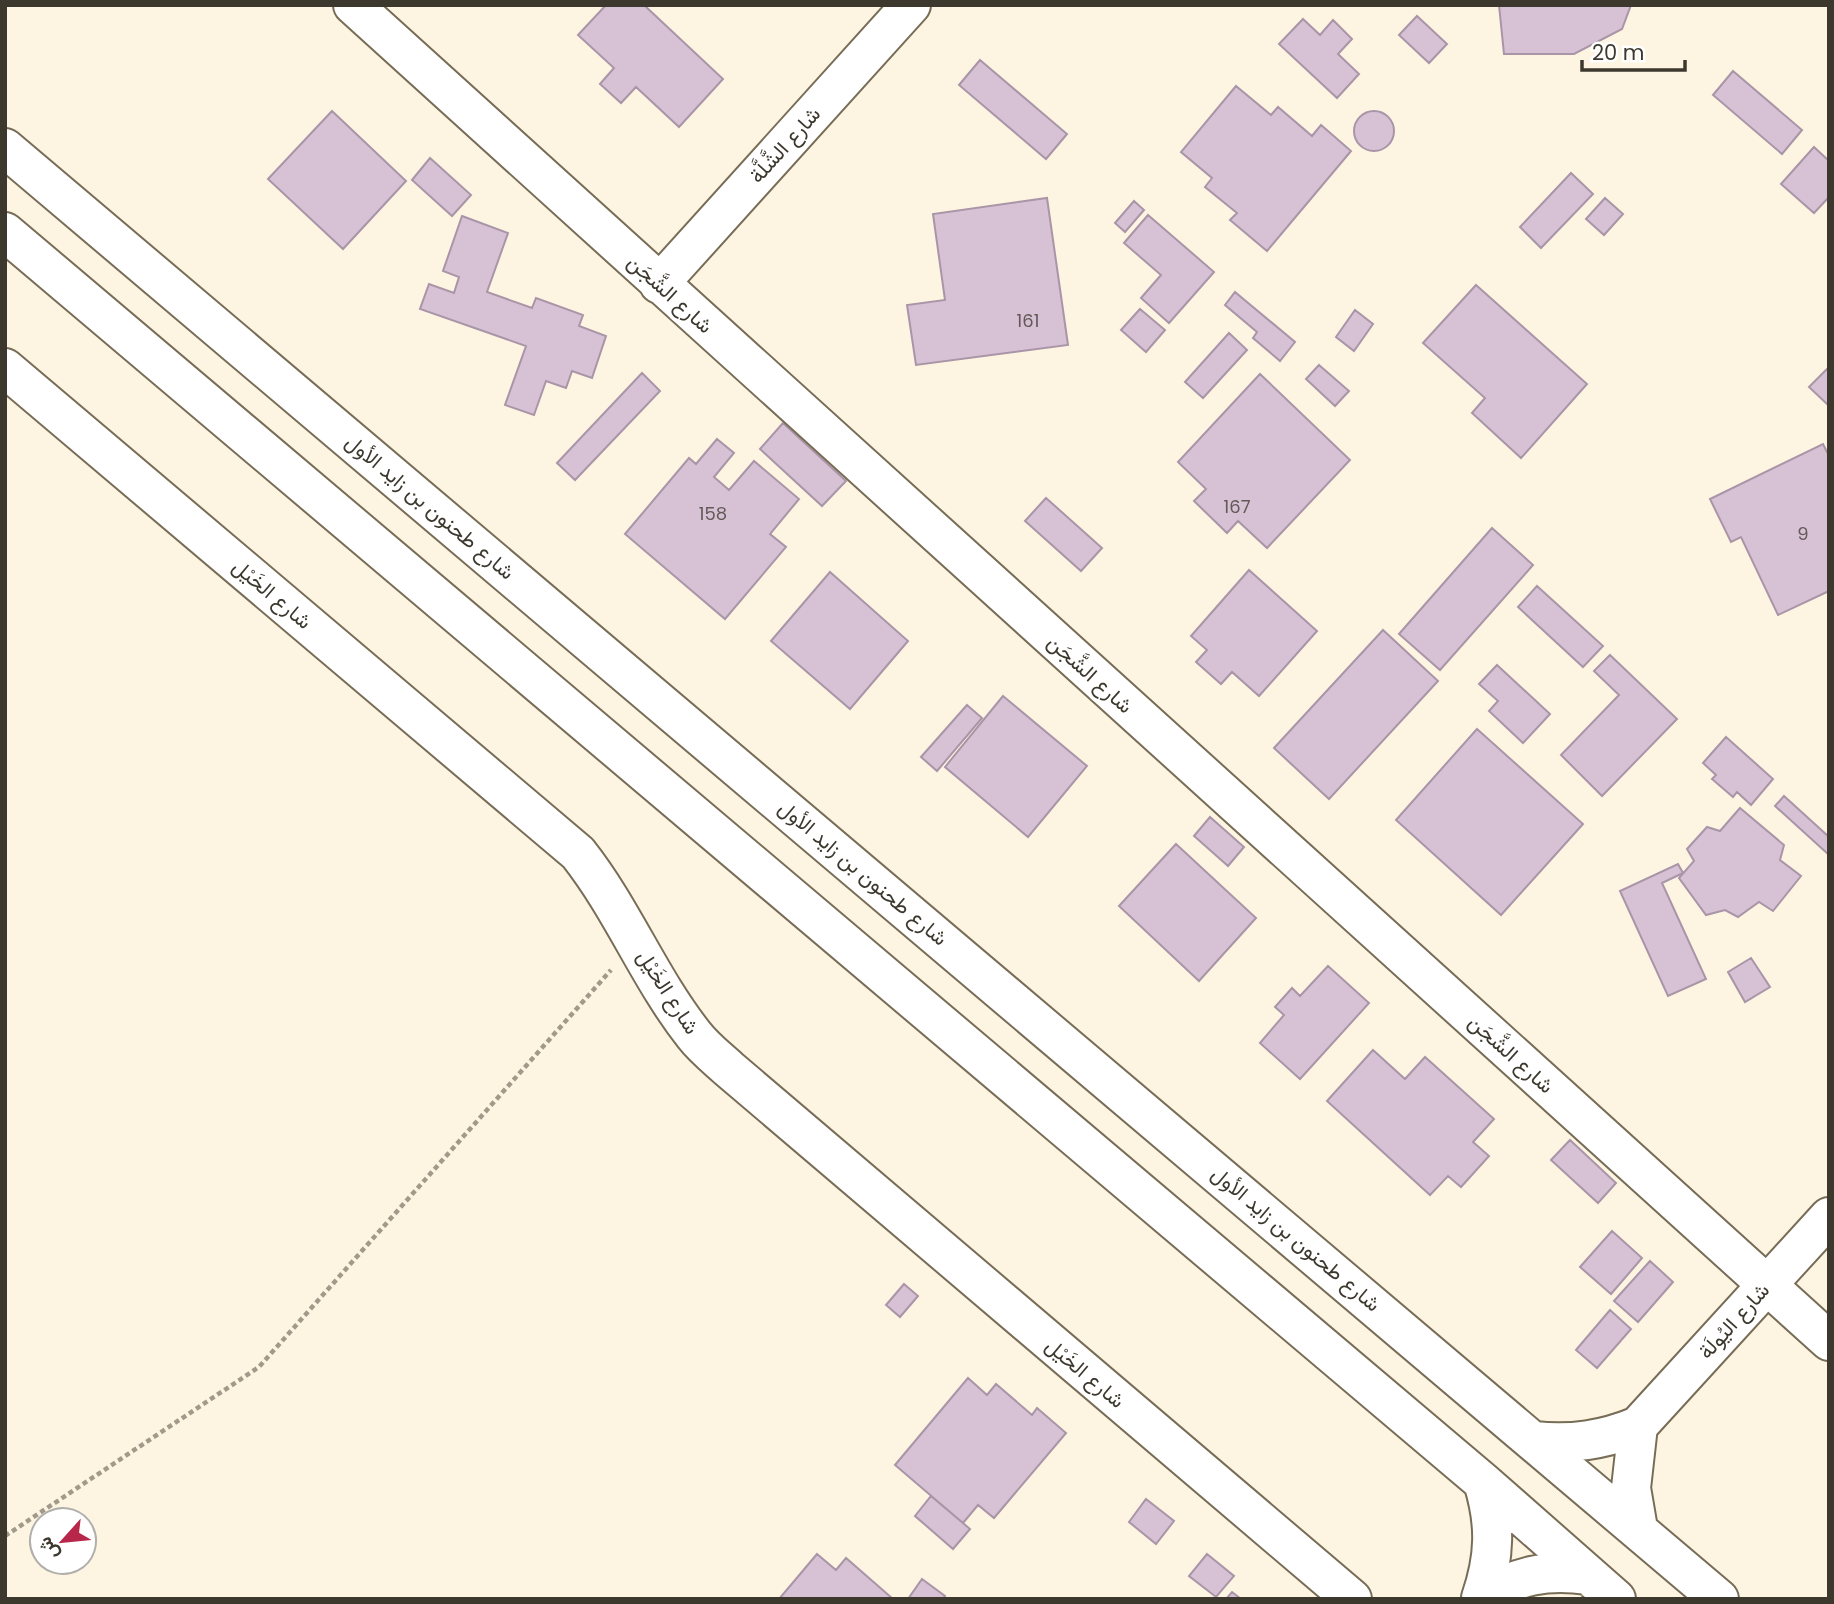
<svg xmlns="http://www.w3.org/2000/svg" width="1834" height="1604" viewBox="0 0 1834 1604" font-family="Poppins,Vazirmatn,sans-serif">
<rect width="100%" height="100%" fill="#fdf4e1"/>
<path fill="#d7c2d5" stroke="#a995a7" stroke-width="2" d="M606 5H644L723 79 679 127 636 87 621 103 600 84 614 68 578 35Z
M1499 5H1631L1622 29 1574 54H1504Z
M1417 16 1447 44 1429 63 1399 35Z
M1303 19 1320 35 1333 20 1352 39 1338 54 1359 74 1337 98 1279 44Z
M980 60 1067 134 1046 159 959 85Z
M1733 71 1802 130 1782 154 1713 95Z
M1236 86 1271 115 1278 107 1312 136 1321 125 1351 151 1267 251 1230 220 1237 213 1205 187 1212 178 1181 152Z
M332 111 406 181 343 249 268 179Z
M1354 131a20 20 0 1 1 40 0a20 20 0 1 1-40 0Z
M1814 147 1829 161V197L1814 213 1781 184Z
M430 158 471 195 452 216 412 180Z
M1571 173 1593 194 1541 248 1520 227Z
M1047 198 1068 345 916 365 907 305 945 300 933 214Z
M1605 198 1623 214 1604 235 1586 219Z
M1134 201 1144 210 1125 232 1115 223Z
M1148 215 1214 272 1169 323 1141 298 1161 275 1124 243Z
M462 216 508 233 487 292 532 308 536 298 583 315 579 326 606 336 592 378 572 371 566 388 546 381 534 415 505 405 526 346 420 309 429 284 454 293 459 277 443 271Z
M1476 285 1587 384 1521 458 1472 413 1485 398 1423 343Z
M1235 292 1295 342 1280 361 1253 338 1257 332 1225 305Z
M1140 309 1165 330 1146 352 1121 330Z
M1355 310 1373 324 1354 351 1336 337Z
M1229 333 1247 350 1203 398 1185 382Z
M1319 365 1349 391 1335 406 1306 379Z
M1829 367V406L1809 387Z
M642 373 660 391 575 480 557 463Z
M1260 374 1350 460 1267 548 1238 521 1227 533 1194 501 1206 489 1178 462Z
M783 423 846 481 822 506 760 449Z
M717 439 734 453 714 477 729 490 754 461 799 499 770 534 786 547 725 619 625 534 689 458 696 464Z
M1823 444 1829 456V591L1778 615 1741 537 1731 542 1710 499Z
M1046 498 1102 548 1081 571 1025 521Z
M1492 528 1533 565 1440 670 1399 634Z
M1249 570 1317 631 1259 696 1232 672 1221 684 1196 662 1207 650 1191 636Z
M830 572 908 641 850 709 771 641Z
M1537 586 1603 646 1583 667 1518 607Z
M1383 630 1438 681 1329 799 1274 748Z
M1610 655 1677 719 1602 796 1561 755 1619 695 1594 671Z
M1497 665 1550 714 1523 743 1489 711 1498 701 1479 684Z
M1003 696 1087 766 1028 837 945 767Z
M967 705 982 718 937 771 921 757Z
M1477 729 1583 824 1501 915 1396 820Z
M1726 737 1773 779 1751 805 1737 792 1733 797 1712 779 1716 775 1703 763Z
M1784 796 1829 837V855L1775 806Z
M1740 808 1784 845 1780 860 1801 876 1773 911 1759 902 1738 917 1725 910 1706 915 1679 878 1694 861 1687 849 1707 827 1720 831Z
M1210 817 1244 847 1228 866 1194 836Z
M1176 844 1256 918 1199 981 1119 906Z
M1678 864 1683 873 1662 883 1706 979 1668 996 1620 891Z
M1751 958 1770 987 1745 1002 1728 972Z
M1328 966 1369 1003 1300 1079 1260 1043 1284 1015 1275 1007 1292 988 1300 996Z
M1373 1050 1405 1079 1425 1057 1494 1119 1473 1142 1489 1156 1461 1187 1448 1176 1430 1195 1327 1101Z
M1570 1140 1616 1183 1598 1203 1551 1160Z
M1612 1231 1642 1258 1611 1294 1580 1267Z
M1650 1261 1673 1282 1638 1322 1614 1301Z
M904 1284 918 1296 900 1317 886 1305Z
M1610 1310 1631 1329 1597 1368 1576 1350Z
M968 1378 987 1395 996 1384 1032 1415 1037 1408 1066 1433 994 1518 978 1505 963 1523 895 1465Z
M931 1496 970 1529 953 1549 915 1516Z
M1146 1499 1174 1521 1156 1544 1129 1522Z
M817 1554 836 1570 846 1558 893 1599H779Z
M1207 1554 1234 1576 1216 1597 1189 1576Z
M922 1579 945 1596 943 1599H908Z
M1232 1592 1241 1599H1226Z"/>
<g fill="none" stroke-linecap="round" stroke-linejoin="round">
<g stroke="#776d57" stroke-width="42">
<path id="minor" d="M353 5 1829 1341
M5 148 1719 1599
M5 232 1483 1482 1616 1599
M659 284 911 5
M5 368 578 853C623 910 649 978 694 1035 704 1048 717 1058 729 1069L1352 1599
M1534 1441C1572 1445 1604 1440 1638 1426L1829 1217
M1638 1529 1631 1488 1638 1426
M1481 1598C1495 1557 1496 1524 1483 1482
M1481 1599C1516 1575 1547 1569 1588 1575"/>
</g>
<path stroke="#a19a8b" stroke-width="4.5" stroke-dasharray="5 3.5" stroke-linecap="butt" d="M5 1536 259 1367 611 970"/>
<use href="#minor" stroke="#fff" stroke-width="38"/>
</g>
<g text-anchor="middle" stroke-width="7" stroke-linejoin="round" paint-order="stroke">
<g font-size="18" fill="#635a58">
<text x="1028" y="327">161</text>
<text x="1237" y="513">167</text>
<text x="713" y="520">158</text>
<text x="1803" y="540">9</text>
</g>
<g font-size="21" fill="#3c382e" stroke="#fff">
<text transform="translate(785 145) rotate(-48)" y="7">شارع الشَّلَّة</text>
<text transform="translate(670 294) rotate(42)" y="7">شارع الشَّجَن</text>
<text transform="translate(430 507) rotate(40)" y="7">شارع طحنون بن زايد الأول</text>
<text transform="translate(272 594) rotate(40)" y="7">شارع الخَيْل</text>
<text transform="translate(1090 674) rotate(42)" y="7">شارع الشَّجَن</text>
<text transform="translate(863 873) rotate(40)" y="7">شارع طحنون بن زايد الأول</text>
<text transform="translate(668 992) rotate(57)" y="7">شارع الخَيْل</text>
<text transform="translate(1511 1054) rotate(42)" y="7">شارع الشَّجَن</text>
<text transform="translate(1296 1239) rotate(40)" y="7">شارع طحنون بن زايد الأول</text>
<text transform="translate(1734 1321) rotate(-48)" y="7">شارع اليُولَة</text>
<text transform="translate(1085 1373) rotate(40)" y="7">شارع الخَيْل</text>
</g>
</g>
<rect width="1834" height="1604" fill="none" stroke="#3c382e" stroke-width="14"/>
<g transform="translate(63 1541) rotate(243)"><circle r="33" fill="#ffffff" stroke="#b1afab" stroke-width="2"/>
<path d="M0-5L12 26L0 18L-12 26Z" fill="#b82749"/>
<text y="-10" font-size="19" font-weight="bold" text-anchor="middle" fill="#3c382e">ش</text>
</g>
<path d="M1582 60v10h103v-10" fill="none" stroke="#3c382e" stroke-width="3.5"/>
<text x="1592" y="60" font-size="21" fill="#3c382e" stroke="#ffffff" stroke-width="5" paint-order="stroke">20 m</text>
</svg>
